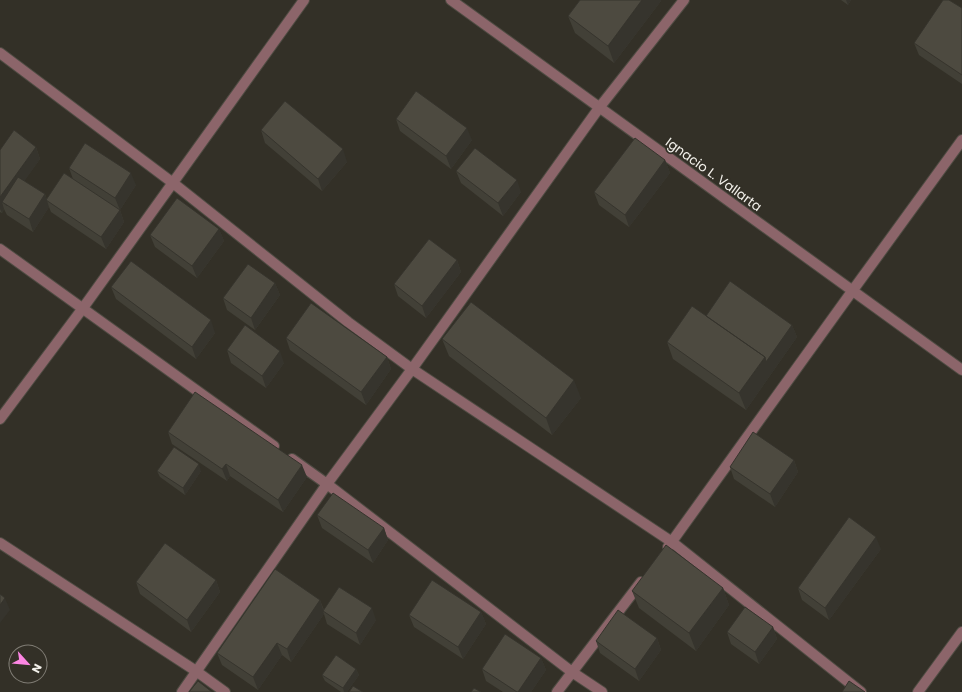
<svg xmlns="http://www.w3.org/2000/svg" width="962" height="692" viewBox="0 0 962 692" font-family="Poppins,sans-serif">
<rect width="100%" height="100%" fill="#333027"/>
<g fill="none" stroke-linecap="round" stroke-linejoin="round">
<g stroke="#4e4b42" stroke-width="12">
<path id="street" d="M451 0C621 124 792 245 962 370
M0 53 173 183 348 322 412 369 672 542 861 692
M0 249 274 446
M0 419 83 308 304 0
M292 459 327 484 572 672 602 692
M0 543 196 671 225 692
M668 547 853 290 962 140
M182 692 327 484 412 369 599 108 684 0
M557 692 641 582
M918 692 962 632"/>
</g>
<use href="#street" stroke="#8c656a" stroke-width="10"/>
</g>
<path fill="#424037" d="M580 0H661V1L614 63 575 33 568 16Z
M841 0H851L848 5Z
M962 8V84L919 55 914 43Z
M396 119 472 140 451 169 400 131Z
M261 130 347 162 322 191 265 143Z
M36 147 40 159 24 181 45 194 47 200 73 179 69 168 136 185 120 210 124 222 106 249 51 212 49 207 33 232 7 215 4 209 2 213 0 212V150Z
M665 160 670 173 629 227 599 205 594 192Z
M456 171 521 192 503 216 461 183Z
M219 229 224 241 197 278 155 247 150 235Z
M457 260 461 272 426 318 398 296 394 284Z
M275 283 280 295 255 330 227 310 223 298Z
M111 287 215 333 196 359 116 299Z
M792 325 797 337 746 410 673 359 667 342Z
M286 338 387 357 391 369 366 405 290 350Z
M442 339 581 398 552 435 449 356Z
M227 350 284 363 266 388 231 363Z
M168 432 307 477 283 512 230 476 227 481 172 444Z
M794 460 798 472 775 507 734 479 730 467Z
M157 471H201L185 495 160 477Z
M317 515 384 528 388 540 373 563 322 528Z
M881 549 829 620 802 600 798 588Z
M216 580 220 592 191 632 140 594 136 582Z
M723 588 729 605 696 651 639 608 632 591Z
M320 600 324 610 376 620 360 645 327 624 324 614 291 662 282 655 258 690 222 665 217 653Z
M481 612 486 624 463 659 414 627 409 615Z
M773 627 777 639 759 664 731 644 727 632Z
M657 638 661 650 639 681 600 653 596 641Z
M541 658 546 670 531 692H503L486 681 482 669Z
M356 669 359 675 347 692H341L325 681 322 675Z"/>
<path fill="#36342d" d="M642 0H661V1L614 63 608 46Z
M846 0H851L848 5Z
M467 128 472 140 451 169 446 156Z
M36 147 40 159 7 206 2 202 4 209 2 213 0 209V197Z
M343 149 347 162 322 191 318 179Z
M665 160 670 173 629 227 625 215Z
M131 173 136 185 120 210 115 198Z
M517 180 521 192 503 216 498 203Z
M45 194 49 207 33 232 29 219Z
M120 210 124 222 106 249 101 237Z
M219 229 224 241 197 278 192 266Z
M457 260 461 272 426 318 422 306Z
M275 283 280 295 255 330 251 318Z
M211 320 215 333 196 359 192 347Z
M792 325 797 337 746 410 739 393 765 357Z
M280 351 284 363 266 388 262 376Z
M387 357 391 369 366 405 361 392Z
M574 380 581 398 552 435 546 418Z
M794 460 798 472 775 507 770 494Z
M199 464 201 471 185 495 183 488Z
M226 464 230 476 227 481 222 469Z
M302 465 307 477 283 512 278 500Z
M384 528 388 540 373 563 368 550Z
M876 537 881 549 829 620 825 608Z
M216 580 220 592 191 632 187 620Z
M723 588 729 605 696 651 689 633Z
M5 598 10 610 0 623V605Z
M320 600 324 612 323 611 324 614 291 662 287 649Z
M372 608 376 620 360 645 356 633Z
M481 612 486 624 463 659 458 647Z
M773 627 777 639 759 664 755 652Z
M657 638 661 650 639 681 635 669Z
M277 643 282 655 258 690 253 677Z
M541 658 546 670 531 692H518Z
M356 669 359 675 347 692H344L343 688Z"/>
<path fill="#4d4a40" stroke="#36342d" d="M580 0H642L608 46 568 16Z
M943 0H949L962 8V75L914 43Z
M416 91 467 128 446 156 396 119Z
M285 101 343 149 318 179 261 130Z
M14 130 36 147 0 197V150Z
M635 138 665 160 625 215 594 192Z
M85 143 131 173 115 198 69 168Z
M475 148 517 180 498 203 456 171Z
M64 173 120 210 101 237 46 200Z
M18 177 45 194 29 219 2 202Z
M177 198 219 229 192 266 150 235Z
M429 239 457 260 422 306 394 284Z
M131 261 211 320 192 347 111 287Z
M248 264 275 283 251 318 223 298Z
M730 281 792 325 766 362 765 357 706 316Z
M471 302 574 380 546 418 442 339Z
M311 303 387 357 361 392 286 338Z
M692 306 765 357 739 393 667 342Z
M245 325 280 351 262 376 227 350Z
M195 392 302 465 278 500 226 464 222 469 168 432Z
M753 432 794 460 770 494 730 467Z
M174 447 199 464 183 488 157 471Z
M333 493 384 528 368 550 317 515Z
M849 517 876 537 825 608 798 588Z
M165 543 216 580 187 620 136 582Z
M666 545 723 588 689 633 632 591Z
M275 569 320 600 287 649 277 643 253 677 217 653Z
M432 580 481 612 458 647 409 615Z
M339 587 372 608 356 633 323 611Z
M0 594 5 598 0 605Z
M745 607 773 627 755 652 727 632Z
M618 610 657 638 635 669 596 641Z
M505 634 541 658 518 692H517L482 669Z
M336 655 356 669 343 688 322 675Z
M198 681 212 692H189Z
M849 681 865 692H842Z
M353 686 363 692H349Z
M474 688 481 692H471Z"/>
<g text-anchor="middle" stroke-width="3.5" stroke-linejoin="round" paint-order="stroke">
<g font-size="13" fill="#f3f1eb" stroke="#333027">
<text transform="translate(714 174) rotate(36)" y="5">Ignacio L. Vallarta</text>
</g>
</g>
<g transform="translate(28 664) rotate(117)"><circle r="19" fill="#333027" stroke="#807d75"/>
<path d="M0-3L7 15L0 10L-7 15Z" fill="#fc86e3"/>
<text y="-6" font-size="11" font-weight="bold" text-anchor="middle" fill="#f3f1eb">N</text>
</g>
</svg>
